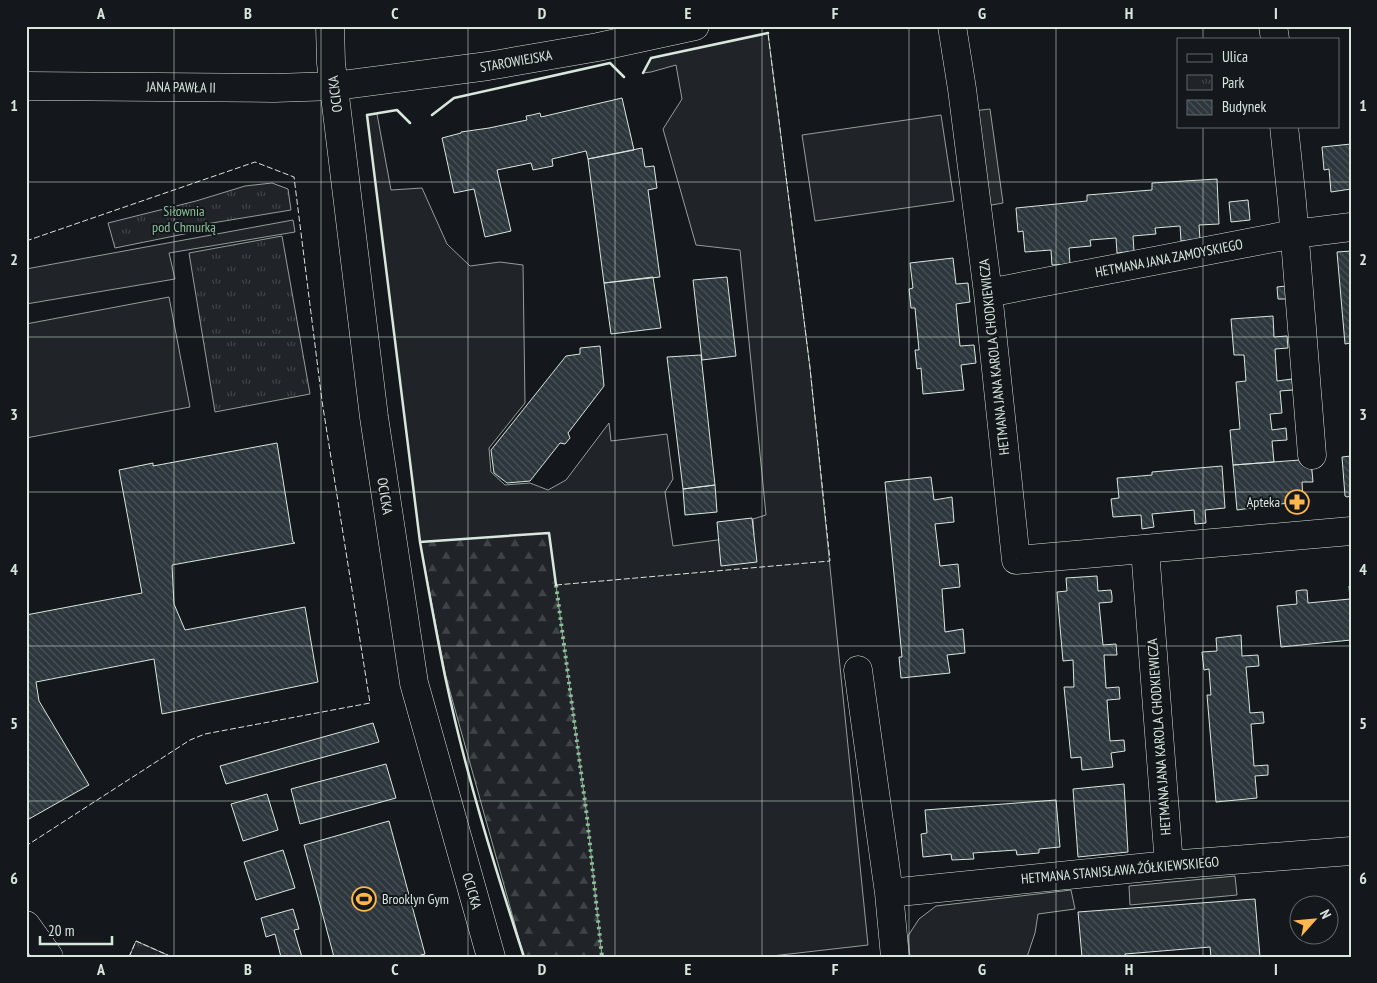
<svg xmlns="http://www.w3.org/2000/svg" width="1377" height="983" viewBox="0 0 1377 983" font-family="'PT Sans Narrow',sans-serif">
<defs>
<pattern id="forest-firs" width="22" height="20" patternUnits="userSpaceOnUse" patternTransform="scale(1.25)"><rect width="22" height="20" fill="#202428"/><path d="M5 1l3.5 6h-7zM16 11l3.5 6h-7z" fill="#404447"/></pattern>
<pattern id="park-tufts" width="24" height="20" patternUnits="userSpaceOnUse" patternTransform="scale(1.25)"><rect width="24" height="20" fill="#202428"/><path d="M3 7l-1-3M5 7V3M7 7l1-3M15 17l-1-3M17 17v-4M19 17l1-3" fill="none" stroke="#404447"/></pattern>
<pattern id="building-back-hatch" width="6" height="6" patternUnits="userSpaceOnUse" patternTransform="scale(1.25)"><rect width="6" height="6" fill="#2c363c"/><path d="M-1 5l2 2M0 0l6 6M5-1l2 2" fill="none" stroke="#4a5358"/></pattern>
</defs>
<rect width="100%" height="100%" fill="#14181c"/>
<path fill="#202428" stroke="#939e99" d="M768 33 810 368 868 945 763 957H602L549 534 420 542 367 115 377 114 391 190 422 188 447 244 470 266 500 262 523 265 525 403 489 448 491 472 505 485 530 483 548 490 566 480 609 423 611 441 667 434 673 479 665 492 673 546 754 535 753 519 766 515 740 250 696 245 663 129 682 99 676 65 651 72 643 73 651 58Z
M941 115 954 201 815 221 802 135Z
M293 220 295 232 169 253 175 279 26 304V269Z
M169 297 190 407 26 438V324Z
M1071 890 1075 909 1038 914 1035 933 1027 957H910L908 936 919 919 936 906Z"/>
<path fill="url(#forest-firs)" stroke="#939e99" d="M549 533 587 817 602 957H524L446 677 420 542Z"/>
<path fill="url(#park-tufts)" stroke="#939e99" d="M272 183 288 189 291 210 200 225 199 231 115 248 108 223 196 201 245 186Z
M282 236 310 394 215 412 189 253Z
M136 941 172 957H129Z"/>
<path fill="#24282b" stroke="#939e99" d="M990 109 1003 203 986 206 973 111Z
M1235 876 1237 895 1130 905 1129 886Z"/>
<path fill="url(#building-back-hatch)" stroke="#d8e6dc" d="M622 98 634 150 588 159 586 151 552 159 553 166 533 170 531 163 497 170 511 231 485 237 474 189 454 193 442 138 461 133V132L489 128 527 120 526 116 532 115 540 113 541 117Z
M1351 144V189L1331 192 1329 169 1324 170 1322 147Z
M642 148 645 167 654 166 657 188 648 190 660 277 604 283 588 159Z
M1217 179 1219 224 1199 225 1200 239 1181 241 1180 226 1155 228 1156 234 1133 236 1134 251 1117 253 1116 238 1090 240 1091 246 1069 248 1070 264 1052 265 1051 250 1025 252 1023 231 1018 232 1016 208 1087 201V195L1152 190V183Z
M1248 200 1250 220 1231 222 1229 202Z
M1351 251V343L1345 344 1337 252Z
M953 258 956 284 968 283 969 293 970 302 956 304 960 346 974 345 976 363 961 365 964 390 923 394 921 368 917 369 915 350H919L915 308H911L909 289 913 288 910 263Z
M653 277 661 328 611 334 604 283Z
M727 277 736 356 702 360 693 280Z
M1286 286 1287 299H1278L1277 287Z
M1273 316 1274 337 1287 336 1288 348 1275 349 1277 381 1292 379 1293 390 1280 391 1282 413 1270 414 1272 430 1286 428 1287 440 1272 441 1274 462 1233 465 1230 430 1240 429 1236 382 1246 381 1244 355H1234L1231 319Z
M600 346 604 386 568 433 570 438 565 444 560 443 530 481 507 483 494 473 491 450 566 356 580 354V348Z
M701 355 715 485 683 489 667 357Z
M277 443 293 542 295 543 172 565 174 604 185 630 305 607 318 682 162 714 154 659 36 682 39 701 89 785 29 819 26 813V615L142 593 119 470 153 463V466Z
M1351 456V496L1347 497 1345 496 1342 457Z
M1300 460V462L1311 460 1313 482H1302L1303 501 1237 510 1233 465Z
M1222 466 1225 508 1205 510 1206 523 1195 524 1194 510 1152 514 1154 527 1142 529 1141 515 1113 517 1111 499 1119 498 1117 478 1152 475V472Z
M931 477 934 500 952 497 954 522 935 524 940 566 958 564 960 587 942 589 945 632 963 629 965 653 947 655 950 673 901 678 899 657H902L885 482Z
M715 485 717 512 685 515 683 489Z
M752 518 757 562 721 566 717 522Z
M1097 576 1098 591 1111 590 1112 596V602L1099 603 1103 645 1116 644 1117 655H1104L1106 688 1119 687 1120 699 1107 700 1110 741 1124 740 1125 751 1111 753 1113 767 1082 770 1081 757 1071 758 1064 687H1074L1073 660 1063 661 1057 592 1067 591 1066 578Z
M1349 586H1351V640L1281 647 1277 606 1297 604 1296 591 1302 590H1307L1308 603 1350 599Z
M1241 635 1242 656 1258 655 1259 666 1246 667 1250 713 1263 712 1264 723 1251 724 1254 766 1268 765V775L1255 776 1257 798 1216 802 1207 695H1211L1209 669 1204 670 1202 652 1217 651 1216 638Z
M373 723 379 742 226 784 220 766Z
M386 764 396 798 300 824 291 789Z
M1124 784 1128 852 1078 857 1073 789Z
M267 794 278 830 243 841 231 804Z
M1056 800 1060 847 1039 849V853L1017 855 1016 850 973 853 974 859 952 860 951 854 923 857 921 834 927 833 925 810Z
M389 821 425 954 414 957H334L304 845Z
M283 850 295 888 256 900 244 862Z
M1255 899 1260 957H1211L1210 947 1125 954V957H1082L1078 912Z
M293 909 299 929 294 930 302 957H281L275 934 266 937 261 918Z"/>
<g fill="none" stroke-linecap="round" stroke-linejoin="round">
<g stroke="#d8e6dc" stroke-width="29">
<path id="minor" d="M330 26 331 63 374 417 414 683 491 957
M952 26 962 89 988 293 1016 560 1351 531
M1273 26 1275 39
M1284 126 1292 202 1312 455
M988 293 1294 234 1351 227
M1145 549 1169 865
M858 670 889 893 895 957
M889 893 1169 865 1351 851
M26 925 49 957"/>
</g>
<g stroke="#d8e6dc" stroke-width="29">
<path id="major" d="M26 86 274 88 335 86 488 66 598 47 695 26"/>
</g>
<use href="#minor" stroke="#14181c" stroke-width="28"/>
<use href="#major" stroke="#14181c" stroke-width="28"/>
<path stroke="#8ac095" stroke-width="4" stroke-dasharray="2.5 4" stroke-linecap="butt" d="M556 585 587 817 602 957"/>
<path stroke="#d8e6dc" stroke-width="1" stroke-dasharray="6 2.5" stroke-linecap="butt" d="M26 241 255 162 294 177 322 401 370 703 205 734 190 740 26 846
M556 585 830 561 810 368 768 33
M129 957 136 941 172 957"/>
<path stroke="#d8e6dc" stroke-width="2.5" d="M643 73 651 58 768 33
M432 115 454 98 610 63 624 77
M410 123 397 110 367 115 420 542
M524 957C494 865 465 771 445 676 436 632 428 587 420 542L549 533 556 585"/>
</g>
<path fill="none" stroke="#d8e6dc" stroke-width="1" stroke-opacity="0.55" d="M174 26V957M321 26V957M468 26V957M615 26V957M762 26V957M909 26V957M1056 26V957M1203 26V39M1203 126V957M26 182H1351M26 337H1351M26 492H1351M26 646H1351M26 801H1351"/>
<defs>
<g id="pharmacy-ring" transform="scale(1.25)"><circle r="9.5" fill="#14181c" stroke="#ffb74d" stroke-width="1.5"/><path d="M-2-6h4v4h4v4h-4v4h-4v-4h-4v-4h4Z" fill="#ffb74d"/></g>
<g id="stadium-ring" transform="scale(1.25)"><circle r="9.5" fill="#14181c" stroke="#ffb74d" stroke-width="1.5"/><path d="M0-5a6.5 5 0 1 0 0 10a6.5 5 0 1 0 0-10ZM-3.5-1.8h7v3.6h-7Z" fill="#ffb74d"/></g>
</defs>
<g fill-rule="evenodd">
<use href="#pharmacy-ring" x="1297" y="502"/>
<use href="#stadium-ring" x="364" y="899"/>
</g>
<g text-anchor="middle" stroke-width="4" stroke-linejoin="round" paint-order="stroke">
<g font-size="14" fill="#d8e6dc" stroke="#14181c">
<text transform="translate(516 61) rotate(-10)" y="5">STAROWIEJSKA</text>
<text transform="translate(181 87) rotate(1)" y="5">JANA PAWŁA II</text>
<text transform="translate(335 94) rotate(-97)" y="5">OCICKA</text>
<text transform="translate(1169 258) rotate(-11)" y="5">HETMANA JANA ZAMOYSKIEGO</text>
<text transform="translate(994 357) rotate(-96)" y="5">HETMANA JANA KAROLA CHODKIEWICZA</text>
<text transform="translate(385 496) rotate(81)" y="5">OCICKA</text>
<text transform="translate(1159 737) rotate(-94)" y="5">HETMANA JANA KAROLA CHODKIEWICZA</text>
<text transform="translate(1120 870) rotate(-5)" y="5">HETMANA STANISŁAWA ŻÓŁKIEWSKIEGO</text>
<text transform="translate(472 891) rotate(74)" y="5">OCICKA</text>
</g>
<g font-size="14" fill="#8ac095" stroke="#14181c">
<text x="184" y="216">Siłownia<tspan x="184" dy="16">pod Chmurką</tspan></text>
</g>
<g font-size="14" fill="#d8e6dc" stroke="#14181c" text-anchor="end">
<text x="1280" y="507">Apteka</text>
<text x="382" y="904" text-anchor="start">Brooklyn Gym</text>
</g>
</g>
<rect width="1377" height="983" fill="none" stroke="#14181c" stroke-width="55"/>
<rect x="1177" y="38" width="162" height="90" fill="#14181c" stroke="#626a69"/>
<rect x="1187" y="54" width="25" height="8" fill="#14181c" stroke="#626a69"/>
<text x="1222" y="62" font-size="15" fill="#d8e6dc">Ulica</text>
<rect x="1187" y="75" width="25" height="15" fill="url(#park-tufts)" stroke="#626a69"/>
<text x="1222" y="88" font-size="15" fill="#d8e6dc">Park</text>
<rect x="1187" y="100" width="25" height="15" fill="url(#building-back-hatch)" stroke="#626a69"/>
<text x="1222" y="112" font-size="15" fill="#d8e6dc">Budynek</text>
<g transform="translate(1314 920) rotate(63)"><circle r="24" fill="#14181c" stroke="#626a69"/>
<path d="M0-4L9 19L0 12L-9 19Z" fill="#ffb74d"/>
<text y="-8" font-size="14" font-weight="bold" text-anchor="middle" fill="#d8e6dc">N</text>
</g>
<path d="M40 936v8h72v-8" fill="none" stroke="#d8e6dc" stroke-width="2.5"/>
<text x="48" y="936" font-size="15" fill="#d8e6dc" stroke="#14181c" stroke-width="4" paint-order="stroke">20 m</text>
<rect x="28" y="28" width="1322" height="928" fill="none" stroke="#d8e6dc" stroke-width="2"/>
<g font-size="16" text-anchor="middle" font-weight="bold" fill="#d8e6dc">
<text x="101" y="19">A</text>
<text x="248" y="19">B</text>
<text x="395" y="19">C</text>
<text x="542" y="19">D</text>
<text x="688" y="19">E</text>
<text x="835" y="19">F</text>
<text x="982" y="19">G</text>
<text x="1129" y="19">H</text>
<text x="1276" y="19">I</text>
<text x="14" y="111">1</text>
<text x="1363" y="111">1</text>
<text x="14" y="265">2</text>
<text x="1363" y="265">2</text>
<text x="14" y="420">3</text>
<text x="1363" y="420">3</text>
<text x="14" y="575">4</text>
<text x="1363" y="575">4</text>
<text x="14" y="729">5</text>
<text x="1363" y="729">5</text>
<text x="14" y="884">6</text>
<text x="1363" y="884">6</text>
<text x="101" y="975">A</text>
<text x="248" y="975">B</text>
<text x="395" y="975">C</text>
<text x="542" y="975">D</text>
<text x="688" y="975">E</text>
<text x="835" y="975">F</text>
<text x="982" y="975">G</text>
<text x="1129" y="975">H</text>
<text x="1276" y="975">I</text>
</g>
</svg>
